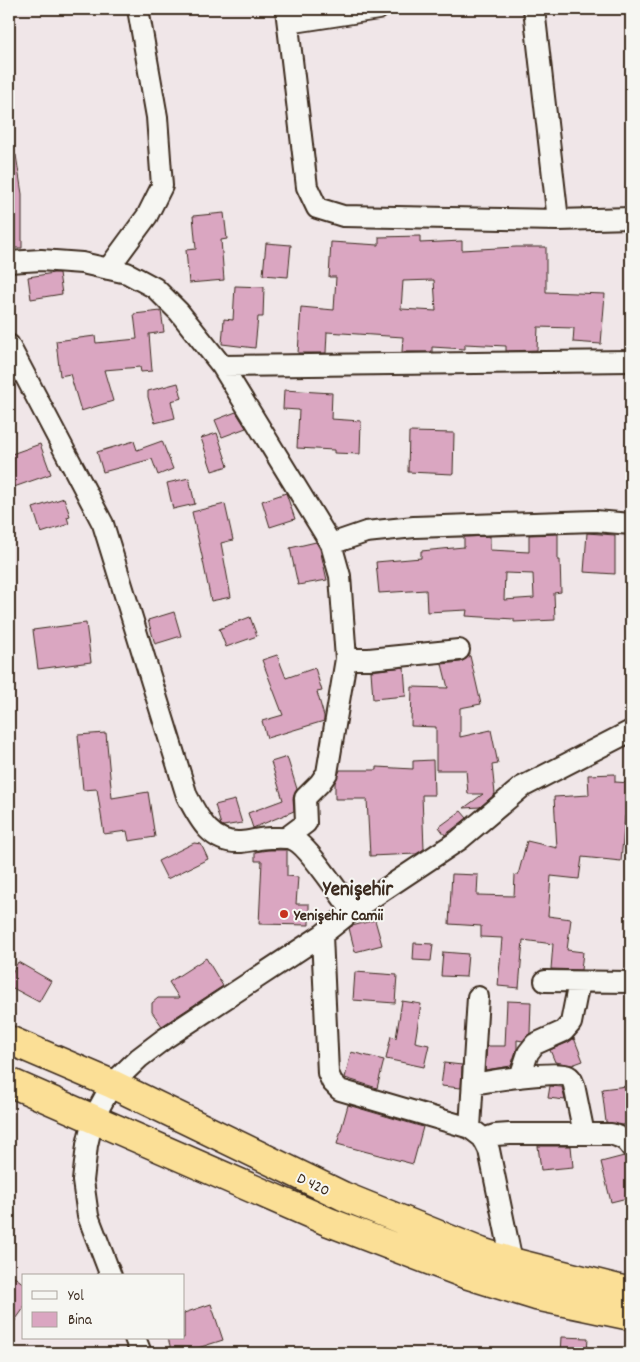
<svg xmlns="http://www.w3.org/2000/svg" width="640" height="1362" viewBox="0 0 640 1362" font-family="Dekko,sans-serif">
<rect width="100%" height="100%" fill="#f0e6e8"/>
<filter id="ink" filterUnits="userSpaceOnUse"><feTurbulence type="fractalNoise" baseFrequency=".02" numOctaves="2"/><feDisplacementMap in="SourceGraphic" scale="10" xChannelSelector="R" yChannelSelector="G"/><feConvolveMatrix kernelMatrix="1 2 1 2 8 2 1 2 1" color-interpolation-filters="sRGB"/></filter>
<g filter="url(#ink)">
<path fill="#daa6c1" stroke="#3b2a1e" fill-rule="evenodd" d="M16 155 22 194V248H9V156Z
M224 213 227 239 221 240 224 280 189 283 186 250 196 249 193 216Z
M420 236V243L462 241V250L516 247H546V292L605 294 601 344 573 342 574 328 538 327 537 350 506 351V346L465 344V349L432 347V352H402L403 337 327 332 326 353H298L301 307 334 310 336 277H329L331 242 379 245V237ZM434 280 436 311 401 309 403 281Z
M266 243 291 245 288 277 263 275Z
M54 273H59L62 294 31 299 28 277Z
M235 286 264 287 263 317H258L255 348 222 344 224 319 233 320Z
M161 311 164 332 149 334 152 371 141 372 140 367 104 370 113 401 81 411 70 374 60 376 56 341 95 336 96 343 137 339 134 314Z
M178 383 182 398 171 401 175 418 155 423 148 397V391Z
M284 390 332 393 331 419 361 421 360 454 334 453V450L297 448 299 410 283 409Z
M236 412 246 428 222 437 215 420Z
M409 432 454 433 453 474 408 472Z
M217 433 228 466 212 471 201 438Z
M134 441 137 450 162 441 173 469 158 475 152 459 103 472 97 452Z
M40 444 51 474 14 487 9 472V455Z
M189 478 195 504 173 509 167 483Z
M286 493 295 519 270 527 262 501Z
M64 498 70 516 67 517 69 524 41 533 33 508Z
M225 504 233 540 221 543 231 597 211 601 202 556 192 512Z
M587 533 615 535V574L584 572Z
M558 534V560H560L561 592 554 593 555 620 514 622V619L466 616 467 610 427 612 426 590 379 593 376 562 421 558V551L464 547V537L490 536V550L529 552V535ZM505 573 533 574 534 598 504 600Z
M316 542 320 549 327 580 298 585 290 548Z
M174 612 181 636 155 644 148 620Z
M250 617 257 636 226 647 219 629Z
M86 623 91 662 38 669 33 630Z
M277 655 286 678 315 668 322 691 317 692 324 716V721L267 738 262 721 283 715 262 660Z
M469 656H470L481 704 460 708V737L491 730 498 764 492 765 495 794 480 807 464 808 483 794H468L466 770H436V727L411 726 412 687 448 688 442 664 461 662Z
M404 667 406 696 373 699 371 671Z
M106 733 112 798 148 792 155 837 129 841 127 831 104 834 97 789 83 790 78 735Z
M287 757 297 789 293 798 294 811 253 828 248 813 283 800 271 762Z
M433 760 434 795H422L424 849 416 854 370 856 367 799H335V782L340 770H377V767L413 769V761Z
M615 774V782L631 783V817L625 816 621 861 582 857 579 879 551 876 548 916 571 919 567 950 583 952 581 970 551 969 553 944 523 940 519 988 498 986 502 938 481 937V926L449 924 452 874 478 875 477 895 514 896 515 875H518L527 841 557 848 554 797 589 795 588 775Z
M235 800 242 823 223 826 221 825 215 805Z
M461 811 467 818 445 835 439 827Z
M194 843 201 844 208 859 167 879 158 861Z
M268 850H287V876L298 877 296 904H309V925L259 924 262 861H255V852Z
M375 920 382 945 355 952 349 928 352 926Z
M414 943 433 944 431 961 413 960Z
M443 952 468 954 466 977 441 976Z
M206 958 223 986 162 1026 152 1012V1003L158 998H179L169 982Z
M18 962 51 981 39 1002 9 986V978Z
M355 972 397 975 395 1003 353 1000Z
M402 1001 421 1004 415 1042 429 1045 424 1067 386 1059 391 1036 396 1038Z
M507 1001 531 1002 530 1033 523 1041 517 1040V1048L511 1066 485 1070 487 1046H505Z
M574 1038 583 1061 572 1065 555 1062 550 1050 569 1042Z
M351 1052 384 1060 377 1088 345 1078Z
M444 1063 462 1065 461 1088 441 1086Z
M550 1086 562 1087 565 1100 548 1098Z
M627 1086 631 1124 621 1125 606 1122 602 1089Z
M348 1105 423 1127 413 1164 337 1144Z
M538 1146H571L573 1167 541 1170Z
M624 1156 629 1158 631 1169V1197L611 1202 601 1162Z
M9 1273 24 1284V1308L9 1329Z
M211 1304 223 1340 182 1353H172L168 1338H184V1313Z
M562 1337 588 1338 587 1353H561Z"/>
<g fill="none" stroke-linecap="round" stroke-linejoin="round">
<g stroke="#3b2a1e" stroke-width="24">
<path id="minor" d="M286 9 307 187 317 208 343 216 558 220 631 218
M534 9 558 220
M288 23 378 9
M9 262 41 260 82 263 127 273 155 288 179 312 222 366 331 544 340 576 346 659 327 773 320 783 305 798 306 823 286 838
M108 269 147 216 162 186 157 117 138 9
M9 345 103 524 187 796C199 819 211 844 241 842 252 841 260 838 271 838 278 838 288 837 294 840 308 846 341 896 352 911
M222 366 631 361
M331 544 366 532 414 527 595 521 631 524
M346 659H369L459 650
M322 935 328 1073 332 1082 340 1090 470 1128 483 1138 489 1150 512 1262
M545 981 631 982
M520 1077 528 1053 535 1044 564 1031 571 1023 579 982
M473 1084C489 1081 556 1070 568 1076 572 1078 573 1082 574 1085L584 1134
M470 1128 478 997
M483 1139 495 1135 510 1134H611C620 1137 626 1139 631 1147
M111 1276 88 1216 83 1181 87 1145 93 1119 112 1084 139 1058 164 1039 322 935 352 911 459 840 522 787 631 731
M135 1338 141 1353"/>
</g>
<g stroke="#3b2a1e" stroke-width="31">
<path id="highway" d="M9 1040 112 1084 343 1196 481 1252 512 1262 631 1292
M9 1082 329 1222 465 1274 536 1296 631 1316"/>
</g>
<use href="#minor" stroke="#f6f6f2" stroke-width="20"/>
<use href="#highway" stroke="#fbdf96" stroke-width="28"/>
</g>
</g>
<circle fill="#c8321e" stroke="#f6f6f2" stroke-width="2" cx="284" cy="914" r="5"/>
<g text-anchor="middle" stroke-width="4" stroke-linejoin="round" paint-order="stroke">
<g font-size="16" font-weight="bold" fill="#3b2a1e" stroke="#f6f6f2" text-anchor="start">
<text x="294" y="920">Yenişehir Camii</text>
</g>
<g font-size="16" fill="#3b2a1e" stroke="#f6f6f2">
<text transform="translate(314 1183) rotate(26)" y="6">D 420</text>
</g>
<g font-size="21" font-weight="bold" fill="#3b2a1e" stroke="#f6f6f2">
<text x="358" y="895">Yenişehir</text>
</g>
</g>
<rect width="640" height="1362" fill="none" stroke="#f6f6f2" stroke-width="30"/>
<rect x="15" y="15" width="610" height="1332" fill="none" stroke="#3b2a1e" stroke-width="2" filter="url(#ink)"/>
<rect x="22" y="1274" width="162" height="65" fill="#f6f6f2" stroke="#aba49d"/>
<rect x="32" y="1291" width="25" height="8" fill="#f6f6f2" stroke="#aba49d"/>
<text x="68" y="1300" font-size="15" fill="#3b2a1e">Yol</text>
<rect x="32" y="1312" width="25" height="15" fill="#daa6c1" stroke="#aba49d"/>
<text x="68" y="1324" font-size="15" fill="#3b2a1e">Bina</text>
</svg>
